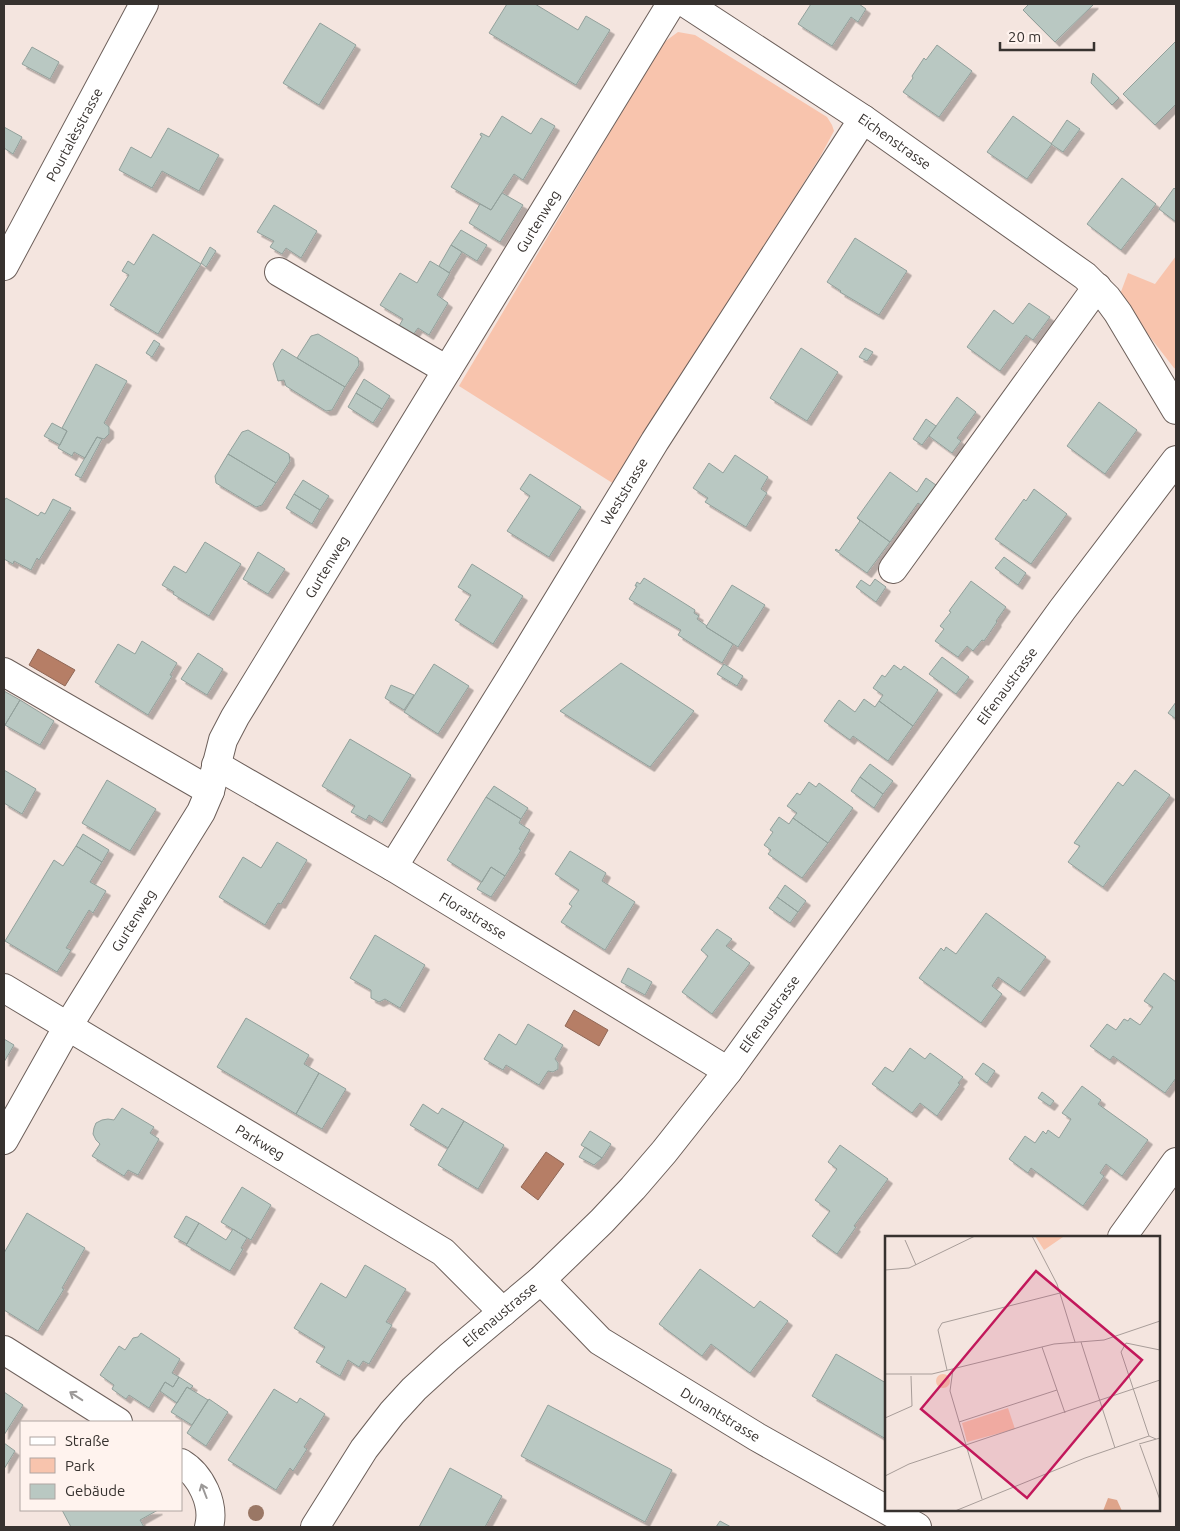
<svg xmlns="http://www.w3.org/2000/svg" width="1180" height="1531" viewBox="0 0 1180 1531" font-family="Ubuntu,sans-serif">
<defs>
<filter id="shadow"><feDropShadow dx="4.5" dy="4.5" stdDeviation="0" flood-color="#0004"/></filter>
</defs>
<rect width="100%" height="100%" fill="#f4e5df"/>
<path fill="#f8c4ad" d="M678 32 695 35 827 117 832 125 834 131 820 157 614 484 459 386 663 43Z
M1176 256V369L1174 368 1119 297 1128 273 1155 284Z"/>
<path fill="#b67e66" stroke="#906756" d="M38 649 75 670 65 686 29 665Z
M574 1010 608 1030 599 1046 565 1026Z
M546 1152 564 1164 538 1200 521 1187Z"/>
<path fill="#b9c8c2" stroke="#92a09b" filter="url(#shadow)" d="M507 4H535L578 30 586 16 610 30 576 85 489 33Z
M811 4H859L866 9 858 22 851 17 832 46 798 24Z
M1029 4H1094L1055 42 1023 10Z
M320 23 356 45 319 105 283 83Z
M1176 41V104L1155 125 1123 94Z
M937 45 972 71 939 117 903 92 913 78 912 76 924 58 926 60Z
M32 47 59 62 50 79 22 64Z
M1093 73 1119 98 1112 105 1091 83Z
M502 116 531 134 541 118 555 126 523 180 514 174 491 210 451 187 482 136 480 135 481 133 489 137Z
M1013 116 1052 144 1027 179 987 152Z
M1067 120 1080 129 1063 152 1051 144Z
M4 127 22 137 13 154 4 148Z
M168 128 219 155 199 191 162 171 152 188 119 170 131 147 151 158Z
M1122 178 1156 204 1121 250 1087 224Z
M1174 188 1176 190V222L1159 209Z
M502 193 523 205 500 242 469 223 480 204 491 210Z
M274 205 317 231 301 258 286 248 282 254 270 247 274 241 257 232Z
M461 230 487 245 477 261 451 245Z
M153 234 201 264 158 334 110 305 129 275 122 271 128 261 134 265Z
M855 238 907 271 879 315 840 292 841 291 827 282Z
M451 245 462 252 449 273 439 266Z
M210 247 216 251 206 267 201 263Z
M430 261 450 273 437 295 448 303 429 335 418 328 413 335 399 326 403 319 380 305 400 273 417 283Z
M1029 303 1050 317 1033 340 1026 335 1000 371 967 347 994 310 1013 324Z
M318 334 358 358 359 365 345 387 297 358 311 336Z
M154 340 160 344 152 357 146 353Z
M801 348 838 372 807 421 770 398Z
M865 348 873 352 867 361 859 357Z
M282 349 345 387 332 410 326 411 286 386 284 380 278 381 273 364Z
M96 364 127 381 104 423 109 427V434L104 439 97 437 85 458 74 452 72 456 58 448 67 431 62 428Z
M364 379 390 396 382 409 356 393Z
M356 393 382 409 373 423 348 407Z
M957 397 976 412 957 438 961 441 952 453 929 436Z
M1099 402 1137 430 1105 474 1067 446Z
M926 419 936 426 922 445 913 439Z
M52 423 67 431 60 445 44 436Z
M248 430 289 454 290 461 276 483 228 454 242 432Z
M97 437 102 439 81 478 75 475Z
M228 454 276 483 262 505 256 507 216 483 215 476Z
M735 455 768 477 761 489 767 493 746 527 705 502 708 498 693 488 709 463 723 473Z
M890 472 917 492 926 478 943 490 928 510 918 503 890 542 857 518Z
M530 474 581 507 549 557 507 531 530 496 520 489Z
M303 480 329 496 320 510 294 494Z
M1034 489 1067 514 1031 564 995 539 1024 499 1026 501Z
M294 494 320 510 312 524 286 508Z
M6 498 38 516 41 512 45 514 53 499 71 508 39 560 37 558 31 570 14 561 13 564 4 559V501Z
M857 518 890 542 867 573 835 550 836 549 839 551 860 521Z
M205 542 241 564 209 616 173 594 174 592 162 585 174 566 186 573Z
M258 552 285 569 268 594 243 579Z
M1004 557 1026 573 1018 585 995 568Z
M472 564 523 596 493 644 455 620 471 595 458 587Z
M644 578 695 610 694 613 699 616 697 619 707 626 706 627 733 644 722 663 678 635 681 630 629 599 637 586H635L637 582 640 584Z
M875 579 886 587 876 602 856 587 861 580 870 586Z
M971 581 1006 607 996 621 997 622 984 641 982 640 973 651 967 646 958 657 935 641 944 629 940 626 951 612 949 611Z
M732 585 765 605 738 647 706 627Z
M142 641 177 663 170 675 172 676 148 715 95 682 118 644 135 654Z
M198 653 223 669 207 695 181 679Z
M942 657 969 677 956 694 929 674Z
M621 663 694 711 650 767 560 711Z
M434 664 469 686 438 734 404 712Z
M724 664 743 676 737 686 717 674Z
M894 665 901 670 904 666 938 690 913 726 879 701 883 695 873 688 882 675 885 677Z
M391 685 414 695 404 710 385 698Z
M4 691 20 700 5 725 4 724Z
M864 699 875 707 879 701 913 726 888 761 853 736 850 740 824 721 839 700 855 712Z
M20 700 54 721 40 745 5 725Z
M1176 702V719L1168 713Z
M350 739 411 775 382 823 369 815 366 820 351 812 355 806 322 786Z
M870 764 893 781 883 794 860 777Z
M4 770 36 789 22 814 4 803Z
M1135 770 1170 795 1103 887 1068 862 1080 846 1074 843 1118 782 1123 786Z
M860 777 883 794 874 808 851 791Z
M107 780 156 809 130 851 82 823Z
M809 782 816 787 819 783 853 808 828 843 793 818 797 813 787 806 797 793 800 795Z
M494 786 528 808 521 819 486 797Z
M486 797 521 819 519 823 530 830 519 849 521 850 505 876 491 867 482 882 447 860Z
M779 817 789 824 793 818 828 843 802 878 768 854 771 850 764 845 773 832 770 830Z
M83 834 109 850 102 862 76 846Z
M277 842 307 860 281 904 278 903 265 925 219 897 243 857 261 868Z
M76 846 102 862 90 882 106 891 93 913 89 910 66 948 71 950 57 972 5 941 54 860 63 866Z
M570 851 606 873 602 881 635 902 605 950 561 922 572 906 569 904 579 890 555 874Z
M491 867 505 876 491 897 477 889Z
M785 885 806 901 798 912 777 897Z
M777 897 798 912 790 923 769 908Z
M986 913 1046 957 1020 992 998 977 992 986 1002 994 981 1023 919 978 941 948 944 951 946 947 956 954Z
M717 929 732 939 726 946 750 963 712 1014 682 992 708 956 701 950Z
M375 935 425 965 400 1008 385 999 379 1002 371 998V990L350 978Z
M628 968 652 982 645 995 621 982Z
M1164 973 1176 982V1078L1165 1093 1113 1056 1110 1060 1090 1046 1107 1024 1116 1030 1124 1019 1128 1021 1130 1018 1140 1025 1153 1007 1144 1001Z
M246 1018 309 1055 304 1064 319 1073 296 1114 217 1067Z
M528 1024 563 1045 555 1059 558 1063V1069L553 1072 548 1071 539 1085 506 1065 503 1070 484 1059 499 1034 516 1045Z
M4 1039 14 1045 4 1062Z
M910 1048 925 1059 930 1053 963 1077 958 1083 960 1084 937 1116 920 1103 912 1113 872 1084 885 1067 893 1072Z
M983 1063 995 1071 987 1083 975 1074Z
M319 1073 346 1089 322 1129 296 1114Z
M1082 1086 1101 1100 1098 1104 1148 1140 1122 1176 1106 1164 1100 1173 1104 1176 1083 1206 1031 1168 1028 1173 1009 1159 1025 1136 1035 1143 1043 1131 1046 1134 1048 1130 1059 1138 1071 1119 1062 1113Z
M1042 1092 1054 1101 1050 1106 1038 1098Z
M423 1104 438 1114 442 1108 464 1121 448 1148 410 1125Z
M122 1108 154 1127 150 1133 159 1139 138 1175 128 1170 124 1176 92 1156 100 1144 96 1140 93 1134 94 1128 96 1123 102 1120 108 1119 114 1120Z
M464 1121 504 1145 478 1189 438 1165Z
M590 1131 611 1144 602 1158 581 1145Z
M840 1145 888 1179 854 1226 856 1227 837 1254 812 1236 830 1211 815 1200 837 1169 828 1162Z
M585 1147 602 1158 594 1165 579 1157Z
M242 1187 271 1205 251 1240 221 1222Z
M27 1213 85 1248 62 1288 64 1289 38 1331 4 1310V1253Z
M186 1216 199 1223 187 1244 174 1237Z
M199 1223 226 1240 233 1229 247 1238 241 1248 243 1249 230 1271 186 1245Z
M365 1265 406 1289 386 1322 392 1325 369 1364 363 1361 359 1367 348 1360 340 1376 316 1362 325 1347 294 1328 321 1283 346 1298Z
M700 1269 754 1308 760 1301 788 1321 750 1373 711 1344 702 1356 659 1324Z
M141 1333 180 1359 172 1373 179 1377 173 1387 165 1382 149 1408 129 1395 126 1399 112 1389 114 1385 100 1375 119 1346 125 1350 133 1338 138 1337Z
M836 1354 886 1383V1439L812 1396Z
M179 1377 193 1386 190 1389 187 1387 177 1403 160 1391 165 1382 173 1387Z
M187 1387 208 1400 192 1425 171 1412Z
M274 1389 297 1403 300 1398 325 1414 304 1447 307 1449 293 1471 290 1468 276 1490 228 1460Z
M4 1392 23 1405 4 1435Z
M209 1399 228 1412 206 1446 187 1433Z
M548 1405 672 1470 645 1522 521 1456Z
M4 1443 15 1451 4 1469Z
M450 1468 502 1496 485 1527H419Z
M62 1510H158L140 1520 144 1527H71Z
M720 1521 731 1527H716Z"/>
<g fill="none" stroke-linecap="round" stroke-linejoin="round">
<g stroke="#6c5f5a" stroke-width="30">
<g id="minor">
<path id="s1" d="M687 4 863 119 1085 276 1107 298 1118 313 1176 410"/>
<path id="s2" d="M4 266 144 4"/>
<path d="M279 272 447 370"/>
<path d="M893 569 1097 287"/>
<path d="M4 672 210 791"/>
<path id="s3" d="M216 765 393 867 728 1071"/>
<path id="s4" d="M393 867 510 679 655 441 863 119"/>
<path id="s5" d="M4 988 443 1252 503 1312"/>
<path id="s6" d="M4 1140 68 1026 201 812 210 791 223 740 235 717 671 4"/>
<path d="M1122 1237 1176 1162"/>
<path id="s7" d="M541 1280 600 1341 757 1437 917 1527"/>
<path d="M4 1350 118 1422"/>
<path d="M181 1463C201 1475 215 1504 209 1527"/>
<path id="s8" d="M315 1527 364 1449 392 1413 414 1389 449 1357 541 1280 602 1221 633 1188 664 1152 728 1071 1062 610 1176 460"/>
</g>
</g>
<use href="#minor" stroke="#fff" stroke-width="28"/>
</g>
<circle fill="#9a7765" cx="256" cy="1513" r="8"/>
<defs><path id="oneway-shaft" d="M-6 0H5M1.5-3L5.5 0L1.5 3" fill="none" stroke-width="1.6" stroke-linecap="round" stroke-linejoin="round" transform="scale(1.25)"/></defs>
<g stroke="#9b9897">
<use href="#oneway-shaft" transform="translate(76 1396) rotate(-147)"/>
<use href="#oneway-shaft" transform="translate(204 1491) rotate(-111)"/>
</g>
<g text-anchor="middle" stroke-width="5" stroke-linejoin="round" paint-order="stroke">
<g font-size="14" fill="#37322f" stroke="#fff3ee">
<text dy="5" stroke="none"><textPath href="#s2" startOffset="149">Pourtalèsstrasse</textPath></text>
<text dy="5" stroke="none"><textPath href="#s1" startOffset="249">Eichenstrasse</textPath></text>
<text dy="5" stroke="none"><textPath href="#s6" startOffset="1065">Gurtenweg</textPath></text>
<text dy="5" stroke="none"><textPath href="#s4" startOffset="441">Weststrasse</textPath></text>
<text dy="5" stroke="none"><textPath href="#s6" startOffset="660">Gurtenweg</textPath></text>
<text dy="5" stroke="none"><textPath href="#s8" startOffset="1094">Elfenaustrasse</textPath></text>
<text dy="5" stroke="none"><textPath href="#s3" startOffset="298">Florastrasse</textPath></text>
<text dy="5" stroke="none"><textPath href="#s6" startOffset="255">Gurtenweg</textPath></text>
<text dy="5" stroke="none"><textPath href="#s8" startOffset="689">Elfenaustrasse</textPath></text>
<text dy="5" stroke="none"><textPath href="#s5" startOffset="299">Parkweg</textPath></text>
<text dy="5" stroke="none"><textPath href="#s8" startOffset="284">Elfenaustrasse</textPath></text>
<text dy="5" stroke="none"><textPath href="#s7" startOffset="226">Dunantstrasse</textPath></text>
</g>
</g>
<g transform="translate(885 1236)">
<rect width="275" height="275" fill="#f4e5df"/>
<path d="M150 0H178V1L159 14ZM51 145a7 7 0 1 1 14 0a7 7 0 1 1-14 0ZM123 172 130 193 82 206 77 187Z" fill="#f8c4ad"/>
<path d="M223 262 232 264 237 275H218Z" fill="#dea48a"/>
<path fill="none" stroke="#a89d99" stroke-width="1" d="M147 0 172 48 190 106M20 4 31 29M0 34 24 32 90 0M196 106 230 212M241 107 236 116 264 200M241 107 275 114M157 111 180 177M68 133 65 155 97 263M62 134 53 94 57 87 175 57M0 138H47L169 108 219 104 275 85M0 182 27 170 26 140M74 186 172 154M254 208 275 202M255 209 275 264M0 240 24 228 275 144M70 275 200 222 264 200 271 203"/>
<path fill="#c2185b" fill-opacity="0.15" stroke="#c2185b" stroke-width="2.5" d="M151 35 257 124 142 262 36 173Z"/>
<rect width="275" height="275" fill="none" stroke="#37322f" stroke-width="2.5"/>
</g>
<rect width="1180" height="1531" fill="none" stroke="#37322f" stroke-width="10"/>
<rect x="20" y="1421" width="162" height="90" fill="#fff3ee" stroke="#afa6a2"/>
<rect x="30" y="1437" width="25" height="8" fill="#ffffff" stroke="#afa6a2"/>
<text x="65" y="1446" font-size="15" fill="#37322f">Straße</text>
<rect x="30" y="1458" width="25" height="15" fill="#f8c4ad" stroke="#afa6a2"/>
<text x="65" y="1471" font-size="15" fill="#37322f">Park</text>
<rect x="30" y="1484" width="25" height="15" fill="#b9c8c2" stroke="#afa6a2"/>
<text x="65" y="1496" font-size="15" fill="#37322f">Gebäude</text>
<path d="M1000 42v8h94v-8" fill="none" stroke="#37322f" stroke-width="2.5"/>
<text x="1008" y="42" font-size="15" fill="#37322f" stroke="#fff3ee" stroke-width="4" paint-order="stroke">20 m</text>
</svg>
